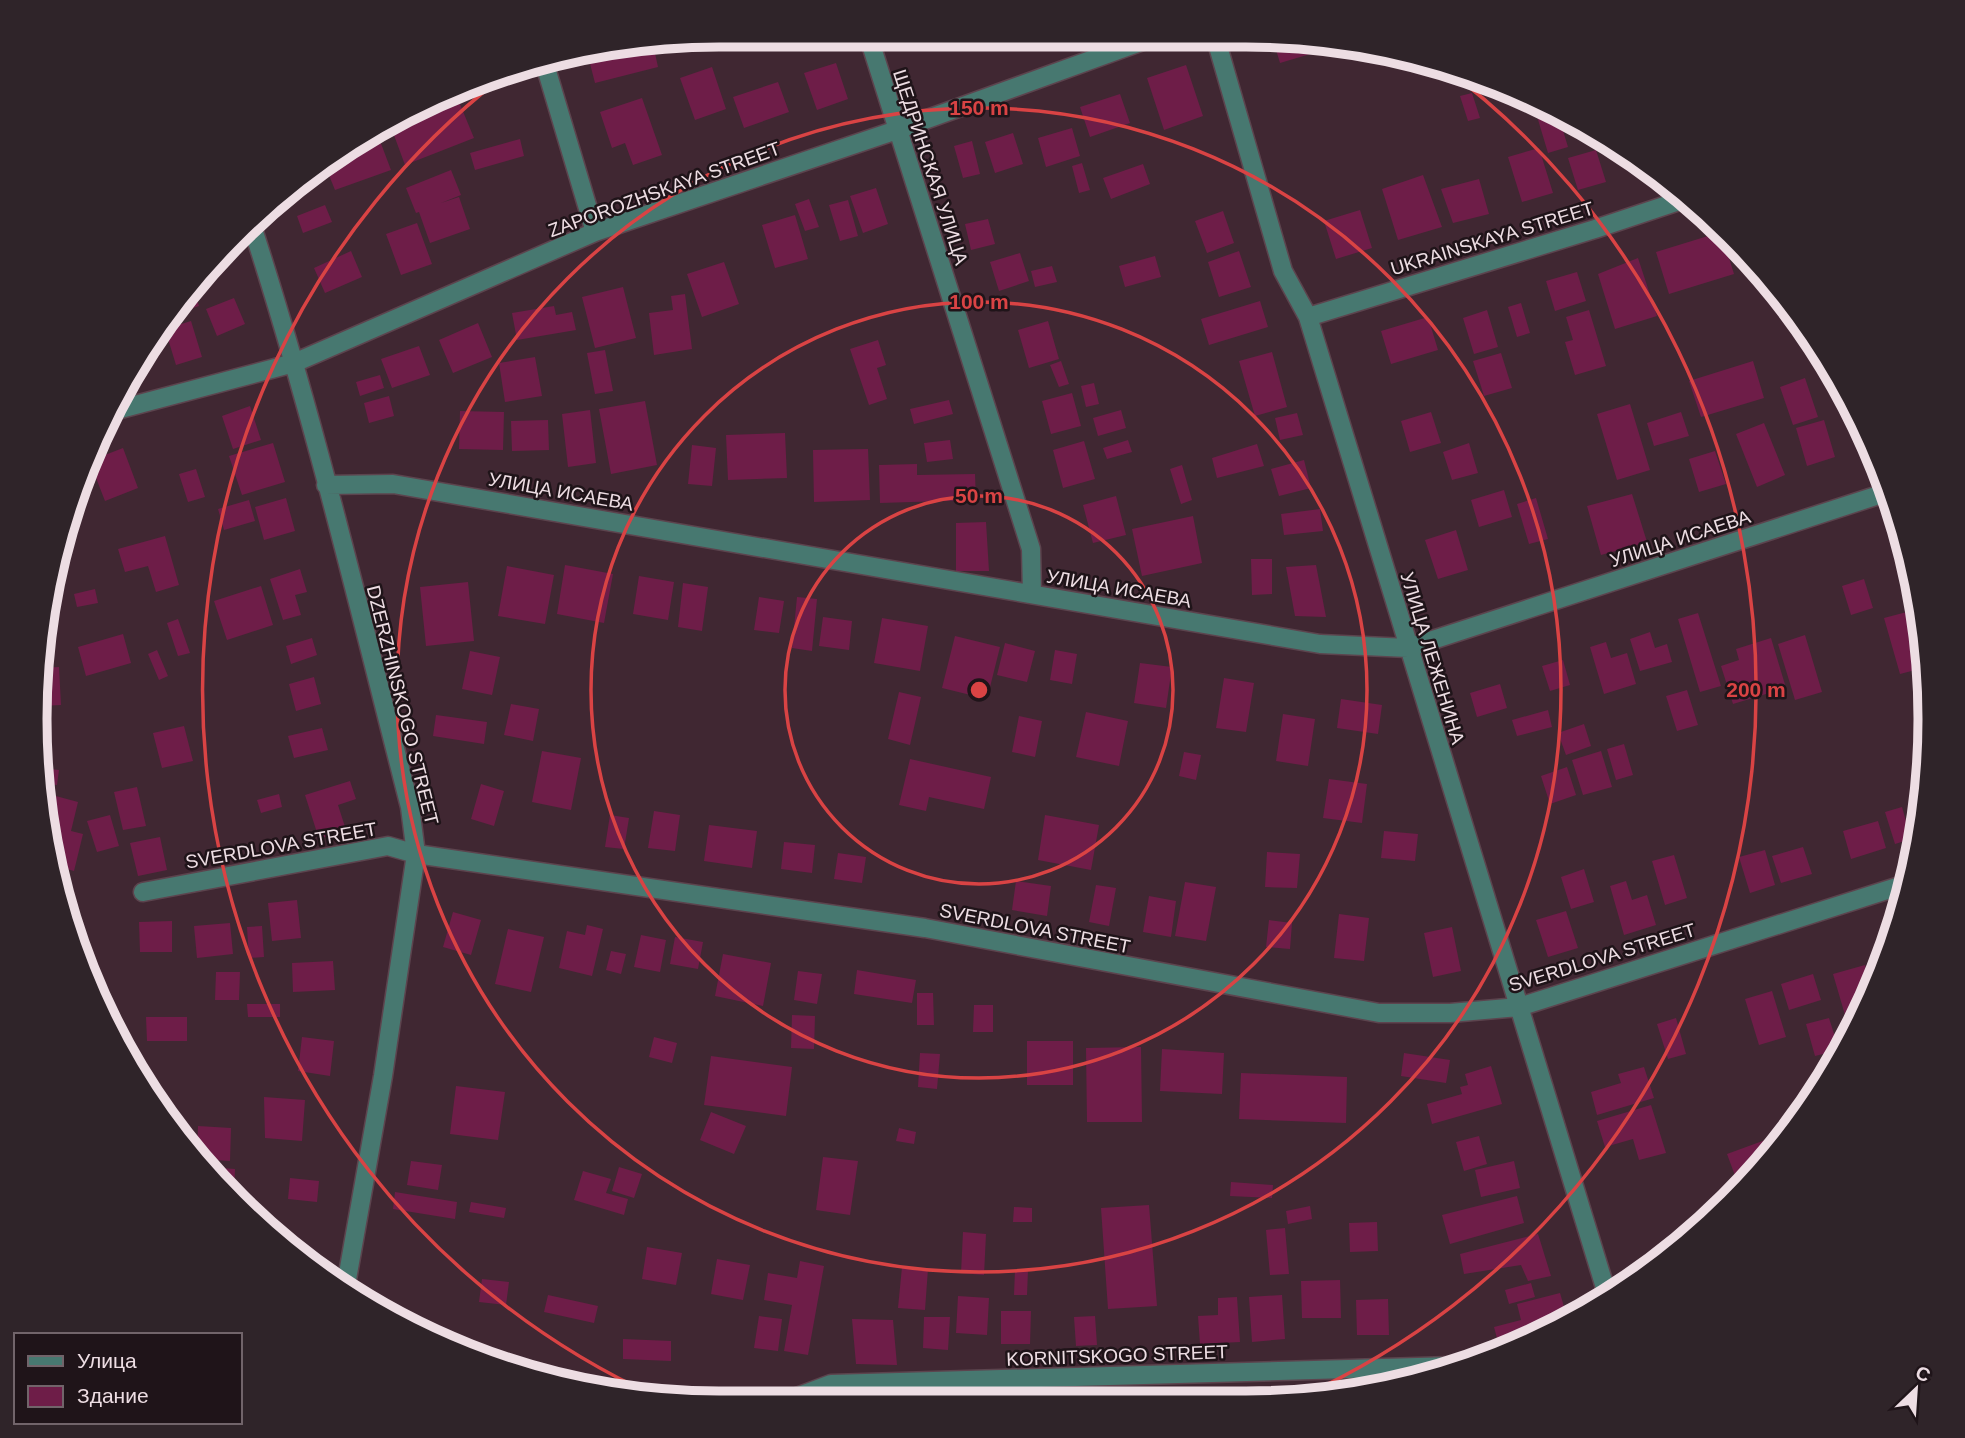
<svg xmlns="http://www.w3.org/2000/svg" width="1965" height="1438" viewBox="0 0 1965 1438" font-family="Helvetica,sans-serif">
<rect width="100%" height="100%" fill="#402732"/>
<path fill="#6e1d48" d="M1272 36H1290L1313 40 1317 52 1280 63Z
M653 44 658 67 595 83 587 52Z
M836 63 848 99 817 110 804 73Z
M1186 65 1203 116 1164 130 1147 78Z
M712 67 726 109 695 120 680 78Z
M778 82 789 112 744 128 733 97Z
M1472 93 1480 118 1468 121 1460 96Z
M1120 94 1130 123 1090 137 1080 107Z
M457 97 474 138 405 165 391 127Z
M642 98 662 155 633 165 625 143 612 148 600 112Z
M1549 109 1558 114 1568 147 1548 153 1536 113Z
M1072 128 1080 156 1046 167 1038 138Z
M377 133 391 170 335 190 324 163 339 150Z
M1013 133 1023 164 995 173 985 142Z
M520 139 524 156 475 170 470 153Z
M972 141 980 174 963 178 954 146Z
M1539 148 1553 193 1522 202 1508 157Z
M1596 150 1606 182 1578 190 1568 158Z
M1082 163 1090 190 1079 193 1072 166Z
M1143 164 1150 184 1111 199 1103 178Z
M451 170 461 195 441 203 459 197 470 229 430 243 419 212 416 213 406 188Z
M1423 175 1442 227 1398 240 1382 189Z
M1479 179 1489 214 1453 223 1441 189Z
M876 188 888 224 863 233 850 196Z
M809 199 819 227 805 231 795 204Z
M848 200 858 236 840 241 829 205Z
M325 205 332 222 303 233 297 216Z
M1360 210 1372 248 1336 259 1324 221Z
M1223 211 1234 243 1207 253 1195 221Z
M795 215 808 259 775 268 762 225Z
M988 219 995 244 971 250 965 224Z
M417 223 432 264 401 275 386 234Z
M1721 232 1734 274 1669 294 1656 252Z
M351 251 362 277 325 293 314 268Z
M1239 251 1251 287 1219 297 1208 262Z
M1020 253 1029 281 999 291 990 262Z
M1155 256 1161 277 1125 287 1119 266Z
M217 257 223 273 196 281 205 268Z
M1638 258 1657 316 1615 329 1598 274Z
M724 262 739 304 702 317 687 274Z
M1052 266 1057 282 1035 287 1031 271Z
M1577 272 1586 301 1555 311 1546 281Z
M623 287 636 338 595 348 582 297Z
M195 293 199 306 174 314 186 296Z
M685 294 692 349 654 355 649 313 673 310 671 296Z
M234 298 245 324 217 336 206 309Z
M1260 301 1268 327 1209 345 1201 319Z
M1521 303 1530 333 1517 337 1508 307Z
M554 306 556 315 572 312 576 330 517 340 512 313Z
M1487 310 1498 347 1474 354 1463 318Z
M1589 310 1606 366 1575 375 1565 342 1573 340 1566 317Z
M1428 317 1438 350 1391 364 1381 331Z
M191 321 202 357 176 365 165 329Z
M1048 321 1059 359 1029 368 1018 330Z
M478 323 492 357 453 373 439 340Z
M878 340 886 365 877 368 887 399 869 405 850 349Z
M419 346 430 375 392 388 381 359Z
M605 350 613 391 595 394 587 353Z
M1272 352 1287 407 1255 416 1239 361Z
M1501 353 1512 388 1484 396 1473 361Z
M535 357 542 396 505 402 499 363Z
M1061 361 1069 384 1059 387 1050 365Z
M1753 361 1764 398 1701 417 1689 381Z
M380 375 384 388 360 396 356 382Z
M1805 378 1818 417 1793 425 1780 387Z
M1094 383 1099 404 1086 407 1081 386Z
M1072 393 1081 426 1051 434 1042 401Z
M389 396 394 416 369 423 364 403Z
M949 400 953 414 914 424 910 409Z
M645 401 657 465 611 474 599 409Z
M1630 404 1650 470 1617 480 1597 414Z
M250 406 261 440 233 449 222 416Z
M590 410 596 463 568 467 562 414Z
M1121 410 1126 428 1098 436 1093 418Z
M460 411 504 412 503 450 459 449Z
M1431 412 1441 443 1410 452 1401 421Z
M1681 412 1689 436 1654 446 1647 423Z
M1297 413 1303 435 1280 440 1275 418Z
M548 420 549 450 512 451 511 421Z
M1824 420 1835 457 1807 466 1796 428Z
M1764 423 1785 475 1757 487 1736 434Z
M785 433 787 478 728 480 726 435Z
M950 440 953 459 927 462 924 443Z
M1128 440 1132 452 1107 459 1103 448Z
M1084 441 1095 479 1063 488 1053 450Z
M273 443 285 482 242 495 229 456Z
M1469 443 1478 473 1452 480 1443 452Z
M1257 444 1264 466 1217 478 1212 458Z
M692 445 716 448 712 486 688 484Z
M123 448 138 488 105 501 91 465 92 460Z
M868 449 870 500 814 502 813 450Z
M1715 451 1726 484 1699 492 1689 459Z
M1304 460 1311 488 1279 496 1271 469Z
M917 464V475L975 474 976 500 880 503 879 465Z
M1182 465 1192 500 1181 504 1170 469Z
M196 469 205 497 188 502 179 474Z
M1504 490 1512 517 1479 527 1471 500Z
M1632 494 1647 542 1601 555 1587 506Z
M1116 496 1126 535 1093 543 1083 505Z
M286 498 295 531 264 540 255 507Z
M1536 498 1548 539 1529 544 1517 504Z
M249 500 255 521 224 530 218 509Z
M1320 509 1323 531 1284 535 1281 514Z
M1193 516 1202 563 1142 576 1132 529Z
M986 522 989 571H956V523Z
M1456 530 1468 570 1438 579 1425 540Z
M165 536 179 585 156 592 148 566 125 572 118 549Z
M1904 536 1916 597 1911 599 1893 539Z
M1251 559H1272V594L1252 595Z
M565 565 613 574 604 623 557 614Z
M1316 565 1326 617 1295 616 1286 567Z
M507 566 554 575 545 624 498 616Z
M300 569 307 592 295 595 301 615 283 620 270 579Z
M639 576 674 582 668 620 633 614Z
M1864 579 1873 608 1851 615 1842 586Z
M468 582 474 641 426 646 420 587Z
M683 583 708 587 702 631 678 627Z
M261 586 273 625 227 640 214 601Z
M95 589 98 603 77 607 74 594Z
M759 597 784 601 779 633 754 630Z
M797 597 817 599 812 651 792 648Z
M1918 609 1927 667 1900 674 1884 618Z
M1698 613 1721 686 1700 692 1678 619Z
M823 617 852 621 849 650 819 646Z
M882 618 928 626 920 671 874 663Z
M178 619 190 653 178 656 167 623Z
M1650 632 1655 648 1667 644 1672 662 1640 671 1630 639Z
M123 634 131 663 86 676 78 647Z
M1805 635 1822 692 1795 700 1778 644Z
M955 636 1000 647 987 699 942 688Z
M312 638 317 655 291 664 286 646Z
M1771 638 1786 688 1733 704 1721 666 1739 660 1736 649Z
M1606 642 1611 658 1627 653 1636 684 1604 694 1590 647Z
M1005 643 1035 651 1027 682 997 675Z
M157 650 168 676 159 680 148 654Z
M1055 650 1077 654 1072 684 1050 680Z
M470 651 500 657 492 695 462 689Z
M1563 660 1570 685 1550 691 1542 666Z
M1140 663 1172 667 1166 708 1134 703Z
M59 667 61 705 41 706V668Z
M314 677 321 704 296 711 289 684Z
M1224 678 1254 683 1246 732 1216 728Z
M1500 684 1507 708 1477 717 1470 693Z
M1687 690 1698 725 1677 731 1666 696Z
M899 692 921 697 910 745 888 739Z
M1341 699 1382 705 1378 734 1337 728Z
M511 704 539 709 533 741 504 735Z
M1548 710 1552 727 1517 736 1512 720Z
M1086 712 1128 721 1119 766 1076 757Z
M1283 714 1315 719 1308 766 1276 761Z
M436 715 487 722 484 744 433 736Z
M1019 716 1042 721 1035 757 1012 752Z
M1584 724 1591 746 1566 755 1558 733Z
M184 726 193 761 162 768 153 733Z
M322 728 328 750 294 758 288 736Z
M1624 744 1633 775 1616 780 1607 749Z
M542 751 581 758 571 810 532 802Z
M1601 751 1612 787 1583 795 1572 760Z
M1184 752 1201 755 1196 780 1179 776Z
M910 759 991 777 984 809 929 797 926 811 899 805Z
M1567 767 1576 795 1550 804 1541 776Z
M41 768 59 770 57 785 41 783Z
M1329 779 1367 784 1362 823 1323 818Z
M350 781 356 799 338 805 346 830 319 839 305 795Z
M481 784 504 791 494 826 471 819Z
M137 787 146 826 123 830 114 792Z
M41 792 78 802 71 831 83 834 74 871 56 866 41 808Z
M279 794 282 807 261 813 257 800Z
M1902 807 1911 839 1895 844 1885 812Z
M654 811 680 815 675 851 648 848Z
M110 815 119 846 97 852 87 821Z
M610 815 629 818 624 849 605 847Z
M1045 815 1099 825 1091 870 1038 860Z
M1878 821 1886 848 1851 859 1843 831Z
M709 825 757 831 752 868 704 861Z
M1384 831 1418 834 1415 861 1381 858Z
M160 837 167 870 138 876 130 843Z
M784 842 815 845 812 873 781 869Z
M1803 847 1812 874 1781 883 1772 856Z
M1765 850 1775 885 1750 893 1739 857Z
M1267 852 1300 854 1297 888 1265 887Z
M838 853 866 857 862 883 834 879Z
M1674 855 1687 898 1665 905 1652 861Z
M1584 869 1594 902 1571 909 1561 877Z
M1016 881 1051 886 1047 916 1012 910Z
M1626 881 1632 900 1647 895 1656 925 1624 935 1610 886Z
M1185 882 1216 887 1206 941 1175 936Z
M1096 885 1116 888 1109 926 1089 922Z
M1149 896 1176 901 1171 937 1143 932Z
M297 900 301 938 272 941 268 903Z
M1566 911 1578 948 1548 957 1536 920Z
M453 912 481 920 471 955 443 947Z
M1339 914 1369 918 1364 961 1334 958Z
M1269 920 1292 923 1290 949 1266 947Z
M172 921V952H140L139 922Z
M230 923 233 954 197 958 194 926Z
M587 925 603 929 592 976 559 968 567 931 585 935Z
M262 926 264 957 249 958 247 927Z
M1452 927 1461 971 1433 977 1424 933Z
M508 929 544 937 531 992 495 984Z
M641 935 666 940 660 972 634 967Z
M675 937 703 942 698 969 670 964Z
M611 951 626 954 621 974 606 970Z
M723 954 771 963 763 1006 715 996Z
M333 961 335 990 293 992 292 963Z
M1865 965 1872 987 1861 1010 1845 1015 1833 974Z
M857 970 916 980 912 1003 854 994Z
M798 971 822 974 817 1004 794 1000Z
M216 972H240L239 1000H215Z
M1813 974 1821 1000 1789 1010 1781 984Z
M1772 991 1786 1037 1759 1045 1745 999Z
M917 993H933L934 1025H917Z
M247 1004H280V1017H248Z
M974 1005H993V1032H973Z
M792 1015 815 1016 814 1049 791 1048Z
M146 1017H187V1041H147Z
M1676 1018 1686 1054 1668 1059 1657 1024Z
M1829 1018 1839 1050 1815 1056 1806 1024Z
M302 1037 334 1041 330 1076 298 1071Z
M654 1037 677 1043 672 1063 649 1057Z
M1027 1041H1073V1085H1027Z
M1141 1047 1142 1122H1087L1086 1048Z
M1162 1049 1224 1053 1222 1094 1160 1091Z
M920 1053 940 1054 937 1089 918 1087Z
M1404 1053 1450 1060 1446 1083 1401 1076Z
M711 1056 792 1067 786 1116 704 1105Z
M1491 1066 1502 1104 1432 1124 1427 1104 1462 1094 1460 1087 1468 1085 1465 1074Z
M1644 1067 1654 1098 1597 1115 1591 1092 1621 1083 1618 1074Z
M1241 1073 1347 1077 1346 1123 1239 1119Z
M456 1086 505 1092 498 1140 450 1134Z
M264 1097 305 1100 302 1141 265 1138Z
M1651 1105 1666 1153 1639 1160 1633 1139 1605 1147 1597 1121Z
M711 1112 746 1126 734 1154 700 1140Z
M165 1116H179V1130H173Z
M198 1126 231 1128 230 1161 198 1159 197 1157Z
M899 1128 916 1132 914 1144 896 1141Z
M1479 1136 1487 1164 1464 1171 1456 1142Z
M1768 1139 1773 1152 1761 1170 1740 1189 1727 1154Z
M823 1157 858 1161 850 1215 816 1210Z
M411 1161 442 1165 438 1190 407 1185Z
M1514 1161 1520 1188 1481 1197 1475 1170Z
M206 1167 235 1169 234 1192H229Z
M619 1167 642 1174 634 1198 612 1191Z
M583 1171 611 1179 606 1193 628 1199 624 1215 574 1200Z
M290 1178 319 1181 317 1202 288 1199Z
M1231 1182 1273 1185 1272 1198 1230 1196Z
M395 1192 457 1202 455 1219 393 1209Z
M1517 1196 1524 1223 1450 1244 1442 1215Z
M471 1202 506 1208 504 1218 469 1212Z
M1149 1205 1157 1306 1108 1309 1101 1208Z
M1310 1206 1312 1219 1288 1224 1286 1211Z
M1014 1207 1032 1208V1222H1013Z
M1377 1222 1378 1251 1350 1252 1349 1223Z
M1285 1228 1289 1274 1270 1275 1266 1230Z
M963 1232 986 1234 984 1275 961 1273Z
M1538 1234 1551 1276 1528 1281 1521 1265 1464 1274 1460 1254Z
M647 1247 682 1253 676 1285 642 1279Z
M1671 1254 1663 1261 1654 1266 1652 1259Z
M717 1259 750 1265 743 1300 711 1294Z
M800 1261 824 1266 808 1355 784 1351 792 1305 764 1300 768 1273 797 1278Z
M902 1267 928 1269 925 1310 898 1308Z
M1015 1270H1028L1027 1295H1014Z
M482 1279 509 1282 506 1305 479 1302Z
M1340 1280 1341 1318H1302L1301 1281Z
M1531 1283 1535 1297 1509 1304 1505 1290Z
M1560 1293 1567 1317 1546 1329 1498 1342 1494 1327 1521 1320 1517 1304Z
M548 1295 598 1306 594 1323 544 1312Z
M1282 1295 1285 1339 1252 1342 1249 1297Z
M958 1296 989 1298 987 1335 956 1333Z
M1237 1297 1240 1342 1200 1344 1198 1316 1218 1315V1298Z
M1388 1299 1389 1335H1357L1356 1300Z
M1001 1311H1031L1030 1344H1001Z
M759 1316 782 1319 778 1351 754 1348Z
M1095 1316 1097 1345 1076 1346 1074 1317Z
M924 1317H950L948 1350 923 1348Z
M852 1319 893 1320 897 1365 856 1364Z
M623 1339 671 1341V1361L623 1359Z"/>
<g fill="none" stroke-linecap="round" stroke-linejoin="round">
<g stroke="#5c444e" stroke-width="21">
<path id="minor" d="M868 35 1031 549 1032 594
M1215 36 1283 271 1308 317 1607 1294
M543 58 595 232
M252 226C314 417 360 613 410 807L416 854 383 1076 346 1285
M1308 317 1595 229 1688 198
M109 412 294 363 595 232 897 130 1157 36
M326 485 393 484 1320 644 1408 648 1888 492
M143 892 388 846 416 854 925 928 1379 1013H1450L1519 1007 1906 884
M786 1401 831 1384 1452 1366"/>
</g>
<use href="#minor" stroke="#477870" stroke-width="18"/>
</g>
<g fill="none" stroke="#d94344" stroke-width="3.5">
<circle cx="979" cy="690" r="194"/>
<circle cx="979" cy="690" r="388"/>
<circle cx="979" cy="690" r="582"/>
<path d="M657 1397A777 777 0 0 1 501 78M1441 65A777 777 0 0 1 1301 1397"/>
</g>
<g text-anchor="middle" stroke-width="5" stroke-linejoin="round" paint-order="stroke">
<g font-size="19" fill="#eddde3" stroke="#1f1419">
<text transform="translate(931 167) rotate(72)" y="7">ЩЕДРИНСКАЯ УЛИЦА</text>
<text transform="translate(664 189) rotate(-20)" y="7">ZAPOROZHSKAYA STREET</text>
<text transform="translate(1492 238) rotate(-17)" y="7">UKRAINSKAYA STREET</text>
<text transform="translate(561 491) rotate(10)" y="7">УЛИЦА ИСАЕВА</text>
<text transform="translate(1680 538) rotate(-18)" y="7">УЛИЦА ИСАЕВА</text>
<text transform="translate(1119 588) rotate(10)" y="7">УЛИЦА ИСАЕВА</text>
<text transform="translate(1433 658) rotate(73)" y="7">УЛИЦА ЛЕЖЕНИНА</text>
<text transform="translate(403 705) rotate(76)" y="7">DZERZHINSKOGO STREET</text>
<text transform="translate(281 845) rotate(-10)" y="7">SVERDLOVA STREET</text>
<text transform="translate(1035 928) rotate(11)" y="7">SVERDLOVA STREET</text>
<text transform="translate(1602 957) rotate(-17)" y="7">SVERDLOVA STREET</text>
<text transform="translate(1117 1355) rotate(-2)" y="7">KORNITSKOGO STREET</text>
</g>
</g>
<path d="M0 0H1965V1438H0ZM719 47H1246A672 672 0 0 1 1918 719V719A672 672 0 0 1 1246 1391H719A672 672 0 0 1 47 719V719A672 672 0 0 1 719 47Z" fill="#2f2429" fill-rule="evenodd"/>
<path fill="none" stroke="#eddde3" stroke-width="9" d="M719 47H1246A672 672 0 0 1 1918 719V719A672 672 0 0 1 1246 1391H719A672 672 0 0 1 47 719V719A672 672 0 0 1 719 47Z"/>
<circle cx="979" cy="690" r="10" fill="#d94344" stroke="#1f1419" stroke-width="3.5"/>
<g font-size="21" text-anchor="middle" font-weight="bold" fill="#d94344" stroke="#1f1419" stroke-width="5" stroke-linejoin="round" paint-order="stroke">
<text x="979" y="115">150 m</text>
<text x="979" y="309">100 m</text>
<text x="979" y="503">50 m</text>
<text x="1756" y="697">200 m</text>
</g>
<rect x="14" y="1333" width="228" height="91" fill="#1f1419" stroke="#71646a" stroke-width="2"/>
<rect x="28" y="1356" width="35" height="10" fill="#477870" stroke="#71646a" stroke-width="2"/>
<text x="77" y="1368" font-size="21" fill="#eddde3">Улица</text>
<rect x="28" y="1386" width="35" height="21" fill="#6e1d48" stroke="#71646a" stroke-width="2"/>
<text x="77" y="1403" font-size="21" fill="#eddde3">Здание</text>
<g transform="translate(1916 1389) rotate(25)" stroke="#1f1419" stroke-width="5" paint-order="stroke">
<path d="M0-5L12 26L0 18L-12 26Z" fill="#eddde3"/>
<text y="-10" font-size="19" font-weight="bold" text-anchor="middle" fill="#eddde3">С</text>
</g>
</svg>
